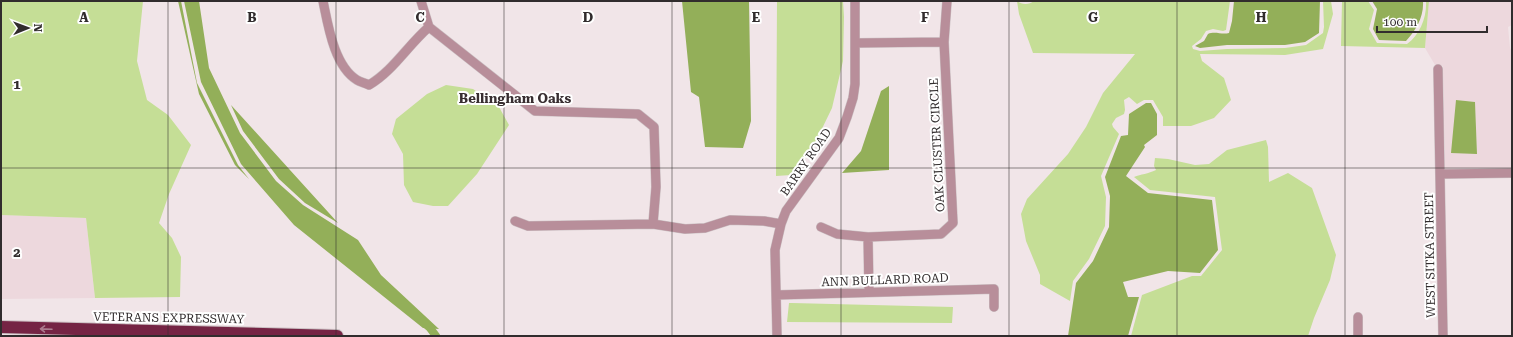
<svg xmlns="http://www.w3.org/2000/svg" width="1513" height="337" viewBox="0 0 1513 337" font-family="'Roboto Serif',serif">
<rect width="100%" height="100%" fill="#f1e5e8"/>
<path fill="#edd8dd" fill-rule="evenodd" d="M1429 1H1512V25L1508 27 1510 48 1512 52V169L1445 170 1443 66 1435 65 1425 48ZM1456 100 1475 102 1477 154Z
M1 215 86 218 95 298 1 299Z"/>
<path fill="#c5de96" d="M1 1H143L137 61 147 100 168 115 191 145 169 194 159 223 172 238 181 257 180 297 95 298 86 218 1 215Z
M777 1H843L844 17 843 61 832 108 816 141 791 175 776 176Z
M1017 1C1022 5 1029 5 1034 1H1230L1226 30 1223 31 1213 29 1206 31 1201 39 1192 46 1193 49 1200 51 1227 49 1285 48 1306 45 1323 33 1324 27 1323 1H1331L1333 14 1323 49 1285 55 1200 54 1202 61 1224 78 1231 100 1214 118 1191 126H1163V117L1153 100H1144L1137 104 1129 97 1124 100 1125 110 1124 114 1116 118 1112 124 1113 127 1119 134 1101 176 1106 197 1105 226 1089 259 1073 281 1070 301 1040 284V275L1026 241 1021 214 1027 199 1068 154 1086 127 1103 93 1135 54 1033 53 1019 14Z
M1342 1H1368L1374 10 1369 29 1377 43 1407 44C1420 35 1427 17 1426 1H1429L1425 48 1341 46Z
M446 85 473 89 499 107 509 125 477 174 448 206H433L413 202 404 185 403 154 392 134 396 119 427 94Z
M1266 140 1268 147 1269 182 1288 173 1312 188 1336 255 1330 280 1314 318 1308 336H1131L1142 295 1192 276H1201L1222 250 1215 197 1150 190 1134 177C1141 174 1148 174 1156 170L1154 166 1155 158 1168 159 1195 165 1209 164 1227 150Z
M789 303H792L953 307 952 323 787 322Z"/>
<path fill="#93af59" d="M178 1H181L197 83 238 165 249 179 235 165 199 94Z
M184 1H199L209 68 240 133 276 181 303 205 358 240 381 275 439 329 423 328 294 225 241 164 201 82Z
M682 1H749L751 121 743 148 705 147 699 97 691 92Z
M1234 1H1320L1319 33 1305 42 1285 45H1227L1200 48 1195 46 1204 41 1208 34C1215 31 1222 35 1229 33L1232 21Z
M1372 1H1423C1424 17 1416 30 1406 41L1379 40 1373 29 1377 9Z
M889 86V170L842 173 861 151 881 91Z
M1456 100 1475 102 1477 154 1451 153Z
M1146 103H1151L1157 114V135L1144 145 1145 147 1126 176 1148 193 1212 200 1218 250 1200 273 1168 271 1123 282 1128 297H1139L1128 336H1068L1076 283 1093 261 1109 227 1110 196 1105 177 1121 136 1128 135 1129 114Z
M231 105 338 223 305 203 279 179 243 131Z"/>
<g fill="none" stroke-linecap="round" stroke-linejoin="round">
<path stroke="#93af59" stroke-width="8" d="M423 322 430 328 436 336"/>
<g stroke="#cbc0c3" stroke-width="10">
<path id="minor" d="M323 1C328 25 334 66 357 80 360 82 365 83 369 85 393 71 408 45 429 27L421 1
M429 27 535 111 638 114 654 127 656 187 653 224
M855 43 944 42
M1438 69 1443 336
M1441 174 1512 173
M515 221 528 226 653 224 685 229 705 228 730 220 764 221 781 224
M821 227 837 234 868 237 941 234 953 223 944 42 947 1
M868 237 869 292
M776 295 994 289V307
M1358 317V336
M777 336 775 250 781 224 786 211 839 138 847 117 853 98 855 84V1"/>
</g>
<g stroke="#cbc0c3" stroke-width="14">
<path id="highway" d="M1 327 337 336"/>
</g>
<use href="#minor" stroke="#b88e9a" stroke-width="9"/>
<use href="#highway" stroke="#752444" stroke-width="12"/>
</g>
<defs><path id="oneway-shaft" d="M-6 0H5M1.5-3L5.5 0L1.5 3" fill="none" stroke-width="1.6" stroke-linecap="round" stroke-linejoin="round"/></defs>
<use stroke="#ac7c8f" href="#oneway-shaft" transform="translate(46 329) rotate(-178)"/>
<path fill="none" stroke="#312c2d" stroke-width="1" stroke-opacity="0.55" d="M168 1V336M336 1V336M504 1V336M672 1V336M841 1V336M1009 1V336M1177 1V336M1345 1V336M1 168H1512"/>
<g text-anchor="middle" stroke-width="4" stroke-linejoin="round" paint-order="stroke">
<g font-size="12" fill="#312c2d" stroke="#fff">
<text transform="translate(937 145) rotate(-93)" y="4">OAK CLUSTER CIRCLE</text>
<text transform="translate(806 162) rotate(-55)" y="4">BARRY ROAD</text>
<text transform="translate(1430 255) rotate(-91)" y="4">WEST SITKA STREET</text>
<text transform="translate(885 280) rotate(-2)" y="4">ANN BULLARD ROAD</text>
<text transform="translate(169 318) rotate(1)" y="4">VETERANS EXPRESSWAY</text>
</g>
<g font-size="13" font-weight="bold" fill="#382e31" stroke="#fff">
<text x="515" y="103">Bellingham Oaks</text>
</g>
</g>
<g font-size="13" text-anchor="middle" font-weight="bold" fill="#312c2d" stroke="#fff" stroke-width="4" stroke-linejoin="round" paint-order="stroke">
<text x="84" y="22">A</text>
<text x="252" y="22">B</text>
<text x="420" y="22">C</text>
<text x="588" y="22">D</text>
<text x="756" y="22">E</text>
<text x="925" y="22">F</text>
<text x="1093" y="22">G</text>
<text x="1261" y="22">H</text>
<text x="17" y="89">1</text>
<text x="17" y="257">2</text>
</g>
<rect width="1513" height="337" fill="none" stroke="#312c2d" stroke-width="4"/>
<g transform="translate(28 28) rotate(89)" stroke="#ffffff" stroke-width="3" paint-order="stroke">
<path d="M0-3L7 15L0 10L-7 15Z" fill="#312c2d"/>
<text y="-6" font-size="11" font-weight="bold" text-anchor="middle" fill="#312c2d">N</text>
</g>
<path d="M1377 26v6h110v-6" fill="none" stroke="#312c2d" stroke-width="2"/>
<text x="1383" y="26" font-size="12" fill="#312c2d" stroke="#ffffff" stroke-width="3" paint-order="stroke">100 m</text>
</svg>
